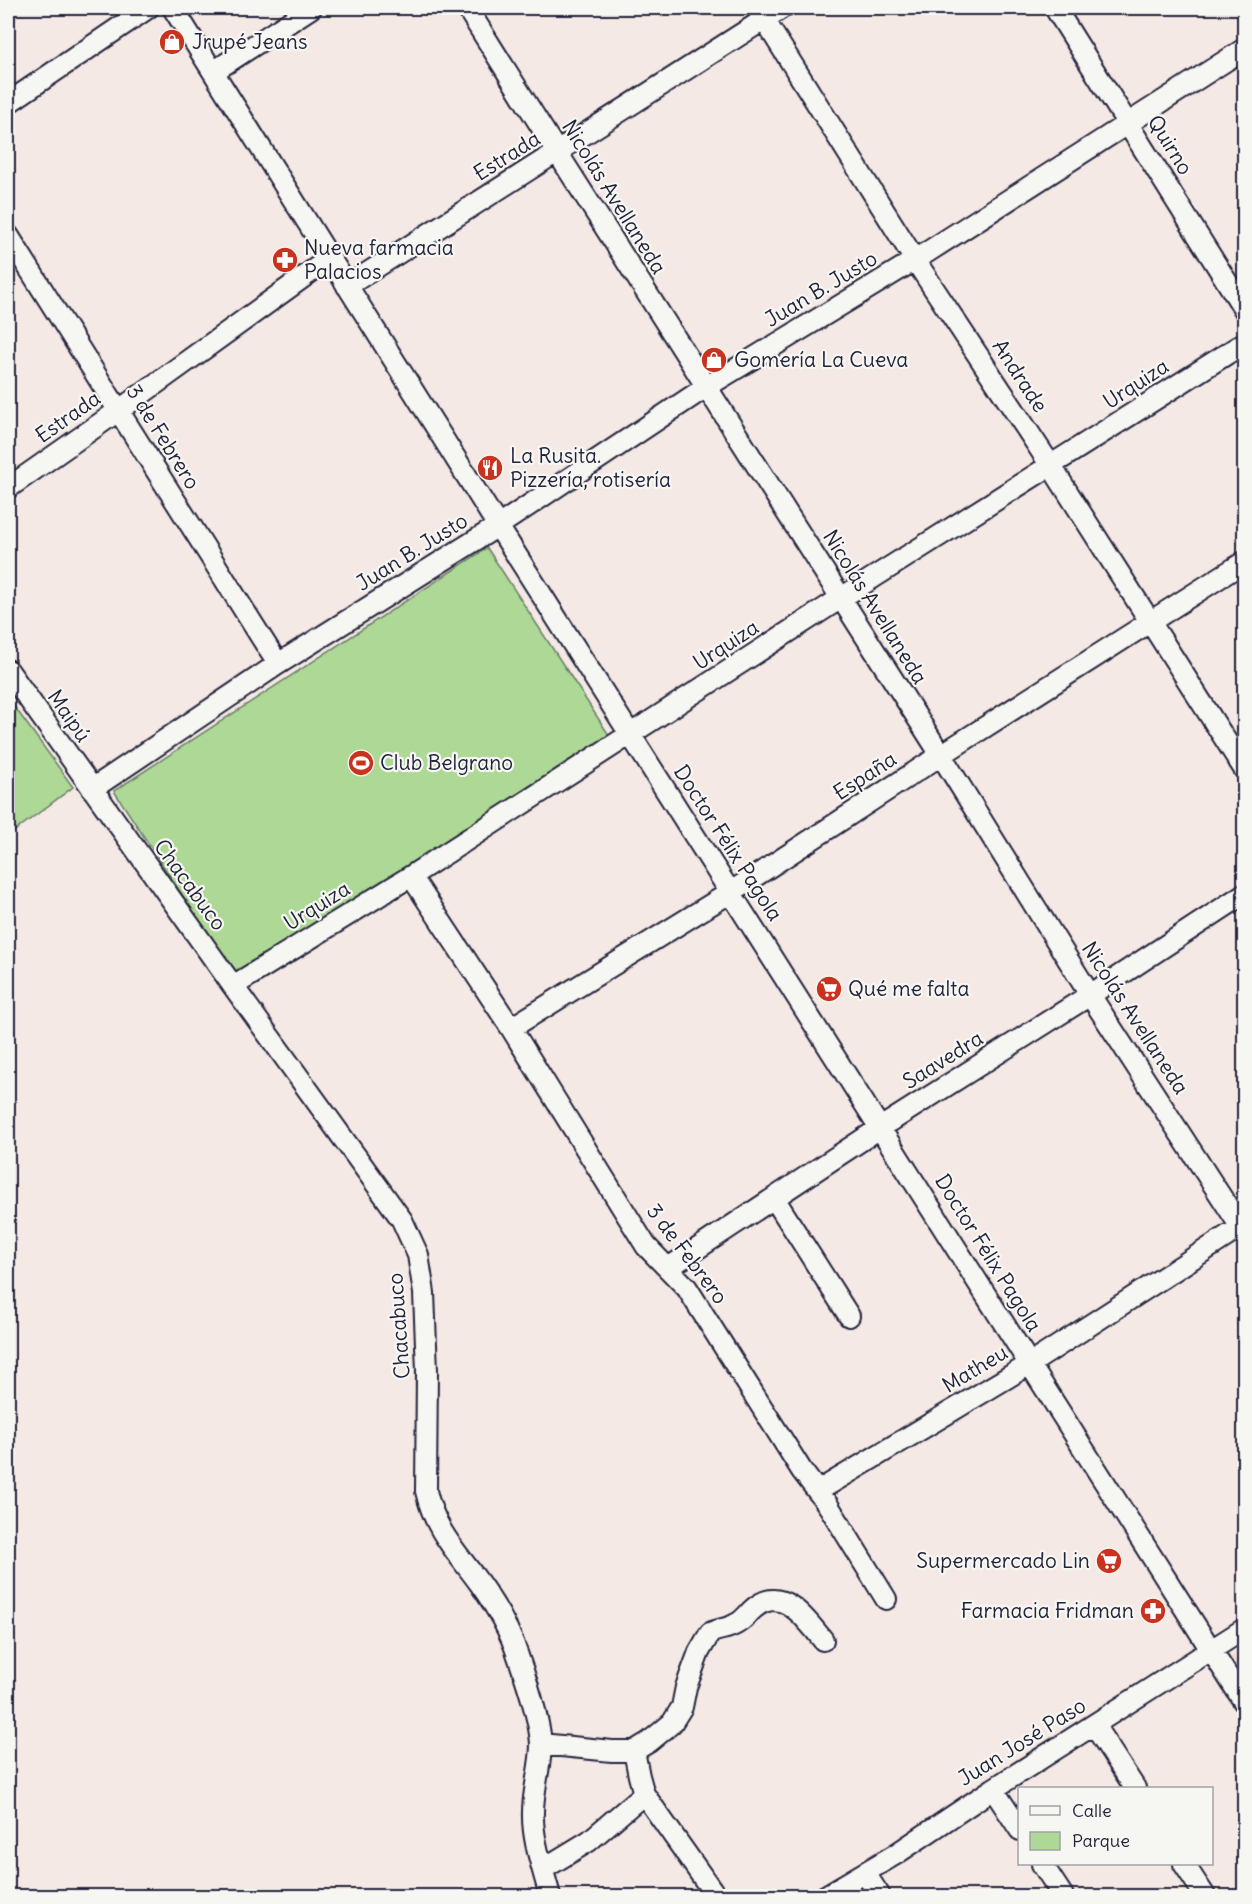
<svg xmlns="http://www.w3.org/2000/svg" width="1252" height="1904" viewBox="0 0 1252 1904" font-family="Delius,sans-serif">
<rect width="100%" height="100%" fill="#f5e9e5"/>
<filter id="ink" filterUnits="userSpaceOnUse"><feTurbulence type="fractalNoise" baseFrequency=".0167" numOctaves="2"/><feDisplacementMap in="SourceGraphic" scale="12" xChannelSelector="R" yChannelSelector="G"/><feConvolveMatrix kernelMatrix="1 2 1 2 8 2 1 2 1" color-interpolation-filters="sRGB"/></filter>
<g filter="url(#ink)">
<path fill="#f4dad6" d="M1244 1648V1685L1228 1659Z"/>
<path fill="#aed895" stroke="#687d68" stroke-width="1.5" d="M487 548 609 735 236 977 114 791Z
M8 698 73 787 8 836Z"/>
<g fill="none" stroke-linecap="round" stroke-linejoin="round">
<g stroke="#22223b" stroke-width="24">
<path id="minor" d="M173 8 498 526 1244 1702
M467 8 557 152 941 755 1090 995 1244 1232
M757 8 915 260 1051 466 1244 769
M1055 8 1244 309
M213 72 311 8
M8 103 148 8
M8 235 278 664
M347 286 782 8
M8 488 118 411 330 258
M8 670 233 986 402 1220 418 1255 424 1293 427 1371 426 1491C435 1531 457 1552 480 1584 495 1605 510 1631 518 1656 526 1679 540 1721 541 1744 541 1767 533 1789 533 1812 532 1840 543 1869 550 1896
M92 789 278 664 498 526 706 387 915 260 1244 49
M411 876 511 1028 646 1246 687 1288 802 1471 828 1505 886 1599
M233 986 411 876 841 598 1244 343
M511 1028 731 892 941 755 1244 562
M774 1198 849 1316
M668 1268 880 1128 1090 995 1244 894
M818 1491 1030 1364 1244 1225
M1094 1725 1135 1788
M541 1744 612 1751H634L649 1742 672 1723 682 1707 686 1687 699 1652 710 1633C718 1629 728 1629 736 1624 745 1620 749 1611 757 1606 784 1586 808 1622 823 1640
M634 1751 639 1776 644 1794 716 1896
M993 1789 1020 1830
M1042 1864 1063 1896
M1184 1864 1205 1896
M543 1869 589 1841 644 1794
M865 1873 880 1896
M825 1896 896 1854 993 1789 1244 1629"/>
</g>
<use href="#minor" stroke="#f6f6f2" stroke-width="20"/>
</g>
</g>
<defs>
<g id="shop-disc" transform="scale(1.35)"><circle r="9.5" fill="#c8321e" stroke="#f6f6f2"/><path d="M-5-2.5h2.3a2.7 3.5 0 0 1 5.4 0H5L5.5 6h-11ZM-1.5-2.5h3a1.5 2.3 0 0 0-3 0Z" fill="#fff"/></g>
<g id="pharmacy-disc" transform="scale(1.35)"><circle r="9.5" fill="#c8321e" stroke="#f6f6f2"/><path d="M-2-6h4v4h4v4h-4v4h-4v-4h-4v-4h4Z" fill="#fff"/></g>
<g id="restaurant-disc" transform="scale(1.35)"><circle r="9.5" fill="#c8321e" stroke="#f6f6f2"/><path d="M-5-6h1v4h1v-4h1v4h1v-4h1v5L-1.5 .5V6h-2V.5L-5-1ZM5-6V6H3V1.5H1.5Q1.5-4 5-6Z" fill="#fff"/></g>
<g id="stadium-disc" transform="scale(1.35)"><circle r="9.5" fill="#c8321e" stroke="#f6f6f2"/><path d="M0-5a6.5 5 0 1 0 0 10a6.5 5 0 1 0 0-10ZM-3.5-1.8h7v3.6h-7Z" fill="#fff"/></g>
<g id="supermarket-disc" transform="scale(1.35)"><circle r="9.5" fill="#c8321e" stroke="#f6f6f2"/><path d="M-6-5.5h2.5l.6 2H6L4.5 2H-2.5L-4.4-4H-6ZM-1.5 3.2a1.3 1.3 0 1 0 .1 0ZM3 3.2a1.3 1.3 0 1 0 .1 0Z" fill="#fff"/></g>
</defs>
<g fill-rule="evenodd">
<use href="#shop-disc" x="172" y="42"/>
<use href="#pharmacy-disc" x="285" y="260"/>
<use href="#shop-disc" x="714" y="360"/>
<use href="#restaurant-disc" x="490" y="468"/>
<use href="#stadium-disc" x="361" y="763"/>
<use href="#supermarket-disc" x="829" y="989"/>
<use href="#supermarket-disc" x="1109" y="1561"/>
<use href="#pharmacy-disc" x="1153" y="1611"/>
</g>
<g text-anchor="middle" stroke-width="4.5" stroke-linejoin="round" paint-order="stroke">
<g font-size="21" fill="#22223b" stroke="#f6f6f2" text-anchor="start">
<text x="192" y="49">Jrupé Jeans</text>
<text x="304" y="255">Nueva farmacia<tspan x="304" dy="24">Palacios</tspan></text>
<text x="734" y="367">Gomería La Cueva</text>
<text x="510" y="463">La Rusita.<tspan x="510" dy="24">Pizzería, rotisería</tspan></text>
<text x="380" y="770">Club Belgrano</text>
<text x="848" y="996">Qué me falta</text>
<text x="1090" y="1568" text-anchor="end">Supermercado Lin</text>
<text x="1134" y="1618" text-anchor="end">Farmacia Fridman</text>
</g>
<g font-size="21" fill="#22223b" stroke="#f6f6f2">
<text transform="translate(1170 145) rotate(58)" y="7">Quirno</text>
<text transform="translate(507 156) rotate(-32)" y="7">Estrada</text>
<text transform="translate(614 197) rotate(58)" y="7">Nicolás Avellaneda</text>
<text transform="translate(821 289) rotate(-31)" y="7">Juan B. Justo</text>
<text transform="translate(1020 376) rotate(57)" y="7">Andrade</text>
<text transform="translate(1136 384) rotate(-33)" y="7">Urquiza</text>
<text transform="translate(68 417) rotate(-35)" y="7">Estrada</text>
<text transform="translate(163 437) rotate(58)" y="7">3 de Febrero</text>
<text transform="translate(412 552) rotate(-32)" y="7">Juan B. Justo</text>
<text transform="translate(875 607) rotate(58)" y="7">Nicolás Avellaneda</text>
<text transform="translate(726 645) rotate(-33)" y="7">Urquiza</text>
<text transform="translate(69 716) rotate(55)" y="7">Maipú</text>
<text transform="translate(865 776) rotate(-33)" y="7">España</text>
<text transform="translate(728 843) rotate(57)" y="7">Doctor Félix Pagola</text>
<text transform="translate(190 885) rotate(54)" y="7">Chacabuco</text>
<text transform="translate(317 906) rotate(-32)" y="7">Urquiza</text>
<text transform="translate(1135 1018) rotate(57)" y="7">Nicolás Avellaneda</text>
<text transform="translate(943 1060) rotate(-32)" y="7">Saavedra</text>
<text transform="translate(988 1253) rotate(58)" y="7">Doctor Félix Pagola</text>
<text transform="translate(687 1254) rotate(53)" y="7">3 de Febrero</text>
<text transform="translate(399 1326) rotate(-94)" y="7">Chacabuco</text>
<text transform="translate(975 1369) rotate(-31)" y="7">Matheu</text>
<text transform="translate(1022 1742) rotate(-32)" y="7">Juan José Paso</text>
</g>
</g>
<rect width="1252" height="1904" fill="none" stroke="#f6f6f2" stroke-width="30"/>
<rect x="15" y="15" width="1222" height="1874" fill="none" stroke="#22223b" stroke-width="2" filter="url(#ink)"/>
<rect x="1018" y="1787" width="195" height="78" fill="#f6f6f2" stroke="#a1a1a9" stroke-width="1.5"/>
<rect x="1030" y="1806" width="30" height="9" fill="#f6f6f2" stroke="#a1a1a9" stroke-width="1.5"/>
<text x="1072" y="1817" font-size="18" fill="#22223b">Calle</text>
<rect x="1030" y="1832" width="30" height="18" fill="#aed895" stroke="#a1a1a9" stroke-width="1.5"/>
<text x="1072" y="1847" font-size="18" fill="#22223b">Parque</text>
</svg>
